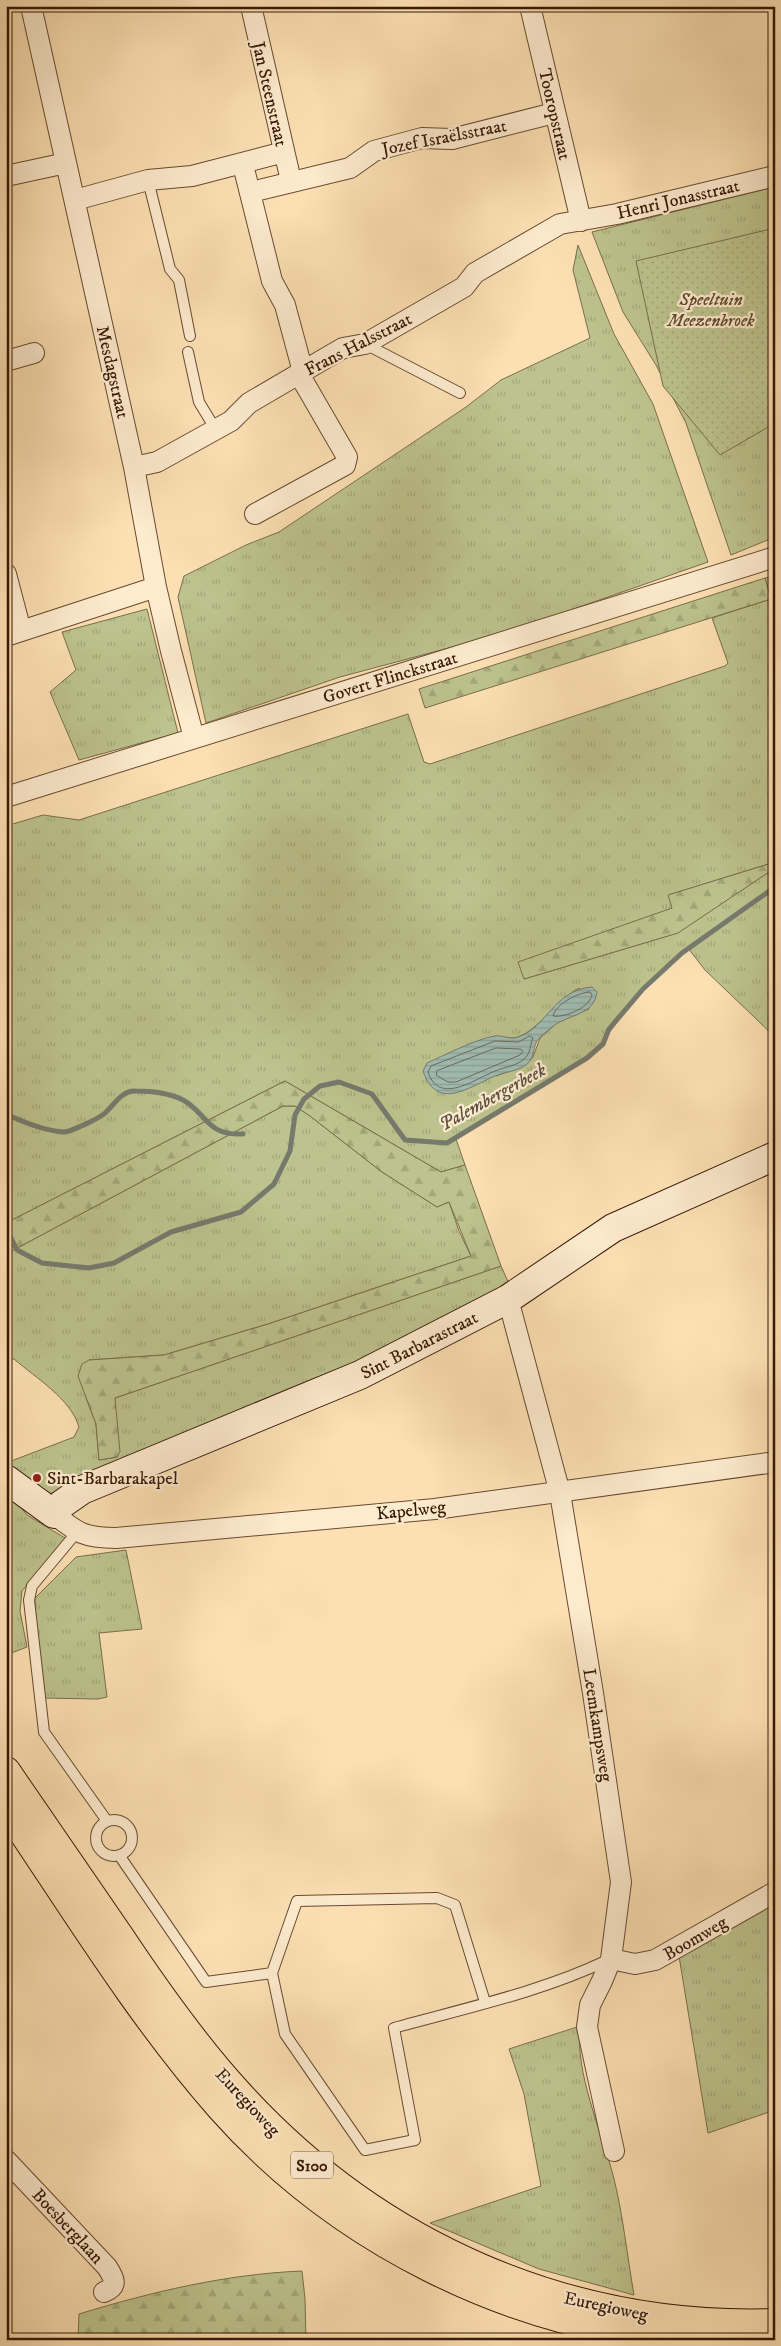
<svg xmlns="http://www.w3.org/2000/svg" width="781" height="2346" viewBox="0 0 781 2346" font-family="'IM FELL DW Pica',serif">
<defs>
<pattern id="grass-tufts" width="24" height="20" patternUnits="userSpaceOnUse" patternTransform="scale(1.25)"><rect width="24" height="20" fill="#bdc38e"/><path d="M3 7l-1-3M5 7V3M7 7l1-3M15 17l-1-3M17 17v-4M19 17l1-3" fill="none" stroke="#a3a779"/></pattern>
<pattern id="forest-firs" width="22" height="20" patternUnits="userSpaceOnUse" patternTransform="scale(1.25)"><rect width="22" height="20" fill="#bdc38e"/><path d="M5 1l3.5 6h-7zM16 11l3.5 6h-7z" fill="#a3a779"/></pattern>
<pattern id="park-dots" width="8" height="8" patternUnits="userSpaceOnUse" patternTransform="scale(1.25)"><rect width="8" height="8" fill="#bdc38e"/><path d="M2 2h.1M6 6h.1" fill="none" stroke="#a3a779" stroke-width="1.8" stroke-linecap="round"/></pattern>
<pattern id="water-rules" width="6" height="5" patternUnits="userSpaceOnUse" patternTransform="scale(1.25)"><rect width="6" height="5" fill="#a0bcb3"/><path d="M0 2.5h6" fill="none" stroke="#8aa198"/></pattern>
</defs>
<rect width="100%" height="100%" fill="#fce0b3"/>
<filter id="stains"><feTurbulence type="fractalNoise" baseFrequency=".004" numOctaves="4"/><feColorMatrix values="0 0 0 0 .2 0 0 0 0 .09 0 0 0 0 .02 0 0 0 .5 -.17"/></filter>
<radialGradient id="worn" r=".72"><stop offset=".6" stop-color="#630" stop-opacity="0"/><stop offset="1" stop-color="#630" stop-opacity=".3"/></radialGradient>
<path fill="url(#grass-tufts)" stroke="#7a6e4a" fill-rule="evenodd" d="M770 188 775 206V537L731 555 686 423 656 365 623 312 592 232Z
M578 245 614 334 653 404 708 562 505 633 340 677 206 723 178 597 184 576 246 545 279 532 466 407 501 380 590 338 573 270Z
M775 576V862L669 895 672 908 524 979 677 933 775 868V1037L705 970 688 948 668 963 639 993 603 1041 581 1061 456 1139 465 1165 441 1172 285 1081 6 1223V826L43 815 79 820 408 714 424 762 430 764 725 666 728 663 712 618 771 599 765 578ZM579 988 589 1009 558 1022 540 1038 533 1057 527 1064 496 1076 495 1036C502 1037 512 1039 518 1037 538 1030 557 1000 579 988Z
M147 609 178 733 79 760 50 692 76 670 62 632Z
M283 1106H295L310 1116 382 1172 437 1207 449 1202 459 1231 471 1256 268 1324 164 1355 89 1360 86 1398 96 1424 99 1460 117 1457 115 1398 501 1266 510 1286 410 1339 165 1441 53 1499 6 1463 74 1437 79 1427C71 1399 36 1378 14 1359H10L6 1363V1254Z
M6 1488 27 1515 65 1538 22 1591 20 1611 27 1647 9 1654 6 1648Z
M126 1550 142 1629 99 1633 107 1697 98 1699 42 1698 34 1633 35 1598 76 1557Z
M775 1900V2110L708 2133 679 1956Z
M580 2026C575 2073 601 2130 613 2175 623 2214 627 2255 634 2295L539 2269 430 2223 541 2186 524 2094 509 2049Z"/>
<path fill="url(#forest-firs)" stroke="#7a6e4a" d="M765 578 771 599 425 708 419 689Z
M775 862V868L678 933 524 979 518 962 672 908 668 895Z
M285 1081 441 1172 465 1165 501 1266 115 1398 120 1452 117 1457 99 1460 96 1424 78 1376 82 1364 89 1360 164 1355 268 1324 471 1256 449 1202 437 1207 382 1172 310 1116 295 1106H283L6 1254V1223Z
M302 2271 305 2299 306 2340H78L79 2314C151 2292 227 2274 302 2271Z"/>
<path fill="url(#park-dots)" stroke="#7a6e4a" d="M775 228V423L720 455 663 386 636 261Z"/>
<path fill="url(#water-rules)" stroke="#767a6d" d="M592 987 597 992C594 1016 568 1014 552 1027 547 1032 539 1036 536 1043 533 1051 534 1058 527 1064 519 1071 505 1072 495 1076 469 1087 437 1112 423 1071L427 1063C445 1055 476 1039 495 1036 502 1035 511 1040 518 1037 547 1028 553 990 592 987Z"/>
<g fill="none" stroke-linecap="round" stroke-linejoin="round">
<path stroke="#6c6a5c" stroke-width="1" d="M589 992 592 994C591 1007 565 1018 553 1016 556 1004 577 993 589 992Z
M530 1036 533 1038C530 1045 530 1055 524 1059 517 1066 504 1067 495 1071 475 1079 439 1106 428 1072L431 1066 495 1041 518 1042Z
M496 1048 520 1049 523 1051 520 1055 456 1082H448L436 1075 437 1071Z"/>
<path stroke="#767a6d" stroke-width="5" d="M6 1114C23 1122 46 1131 64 1132 70 1132 100 1118 105 1113 114 1105 122 1090 135 1091 151 1091 168 1092 183 1100 207 1113 206 1136 243 1134
M6 1234 11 1238 17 1250 42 1263 89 1268 114 1263 171 1232 241 1212 274 1184 290 1151 295 1115 304 1099 320 1086 339 1082 372 1094 405 1140 447 1143 587 1058 603 1044 609 1029 643 989 682 953 775 887"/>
<g stroke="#684a30" stroke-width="12">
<path id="lane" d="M148 180 170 269 179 280 190 336
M365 344 460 393
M188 352 199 402 216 430
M77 1532 32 1586 29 1600 44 1732 107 1821
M96 1838a18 18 0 1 1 36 0a18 18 0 1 1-36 0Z
M119 1855 206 1982 272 1973 285 2034 365 2150 415 2140 394 2028C466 2008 541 1992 608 1960
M272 1973 297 1901 437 1898 455 1905 485 2002"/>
</g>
<g stroke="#684a30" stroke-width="22">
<path id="street" d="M31 6 134 467 156 587 171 651 194 738
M251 6 291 181
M530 6 581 221
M243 165 272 281 285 305 303 372
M6 176 66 163
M251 192 350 168 374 151 422 138 452 139 554 113
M75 200 148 180 192 176 284 152
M6 361 34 353
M134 467 157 462 231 421 249 403 343 348 365 344 464 287 475 273 560 224 617 214 775 176
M255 514 345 465 347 457 299 374
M6 574 21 631
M6 636 156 587
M6 797 775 557
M508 1299 560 1493 593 1693 621 1882 611 1959 602 1981 590 2005 587 2027 614 2151
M54 1514C77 1533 85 1538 116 1538L435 1509 775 1462
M611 1959 635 1964 655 1960 775 1892
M6 2160 107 2267C114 2278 119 2286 104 2292"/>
</g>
<g stroke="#371805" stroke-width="30">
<path id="secondary" d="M6 1479 54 1514 62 1504 82 1490 360 1375 508 1299 613 1228 775 1156"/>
</g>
<g stroke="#371805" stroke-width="30">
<path id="primary" d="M6 1771C44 1826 82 1881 120 1937 156 1991 194 2045 238 2093 377 2246 568 2330 775 2323
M6 1807C75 1909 140 2016 221 2108 337 2239 508 2325 682 2340"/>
</g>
<use href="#lane" stroke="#fdebce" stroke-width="10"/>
<use href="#street" stroke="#fdebce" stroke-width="20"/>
<use href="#secondary" stroke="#fdebce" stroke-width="28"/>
<use href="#primary" stroke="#fce0b3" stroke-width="28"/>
</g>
<circle fill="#8f2418" stroke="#fdebce" stroke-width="2" cx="37" cy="1478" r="5"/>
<g text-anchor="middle" stroke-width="4.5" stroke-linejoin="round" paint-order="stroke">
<rect fill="#fdebce" stroke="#725741" stroke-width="1" x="291" y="2151.5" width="42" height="27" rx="4"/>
<g font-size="16" font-weight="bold" fill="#371805">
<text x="312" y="2171">S100</text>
</g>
<g font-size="18" fill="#371805" stroke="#fdebce">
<text transform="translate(270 94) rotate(77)" y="6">Jan Steenstraat</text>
<text transform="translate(555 114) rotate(77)" y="6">Tooropstraat</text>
<text transform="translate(444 137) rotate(-11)" y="6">Jozef Israëlsstraat</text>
<text transform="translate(678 199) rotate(-13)" y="6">Henri Jonasstraat</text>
<text transform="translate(358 344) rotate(-27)" y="6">Frans Halsstraat</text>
<text transform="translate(113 372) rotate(77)" y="6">Mesdagstraat</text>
<text transform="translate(390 677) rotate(-17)" y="6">Govert Flinckstraat</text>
<text transform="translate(419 1345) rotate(-27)" y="6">Sint Barbarastraat</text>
<text transform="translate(411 1510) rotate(-6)" y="6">Kapelweg</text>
<text transform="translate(598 1725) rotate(81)" y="6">Leemkampsweg</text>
<text transform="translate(695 1938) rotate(-30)" y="6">Boomweg</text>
<text transform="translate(248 2102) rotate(47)" y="6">Euregioweg</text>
<text transform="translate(68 2226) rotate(47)" y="6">Boesberglaan</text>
<text transform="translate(606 2306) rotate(12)" y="6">Euregioweg</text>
</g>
<g font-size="18" font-style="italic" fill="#5f4b2e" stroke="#fdebce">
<text x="711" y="305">Speeltuin<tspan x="711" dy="21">Meezenbroek</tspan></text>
</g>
<g font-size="18" fill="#371805" stroke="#fdebce" text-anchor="start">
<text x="47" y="1484">Sint-Barbarakapel</text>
</g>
<g font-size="19" font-style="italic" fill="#5c5142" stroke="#fdebce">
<text transform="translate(492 1096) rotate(-29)" y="7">Palembergerbeek</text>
</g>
</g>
<rect width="781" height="2346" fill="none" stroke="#fce0b3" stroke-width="25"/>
<rect x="8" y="8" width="766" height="2331" fill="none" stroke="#371805" stroke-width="2.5"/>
<rect x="12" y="12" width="756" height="2321" fill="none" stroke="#371805"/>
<rect width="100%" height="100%" filter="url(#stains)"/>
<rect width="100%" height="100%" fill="url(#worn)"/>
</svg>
